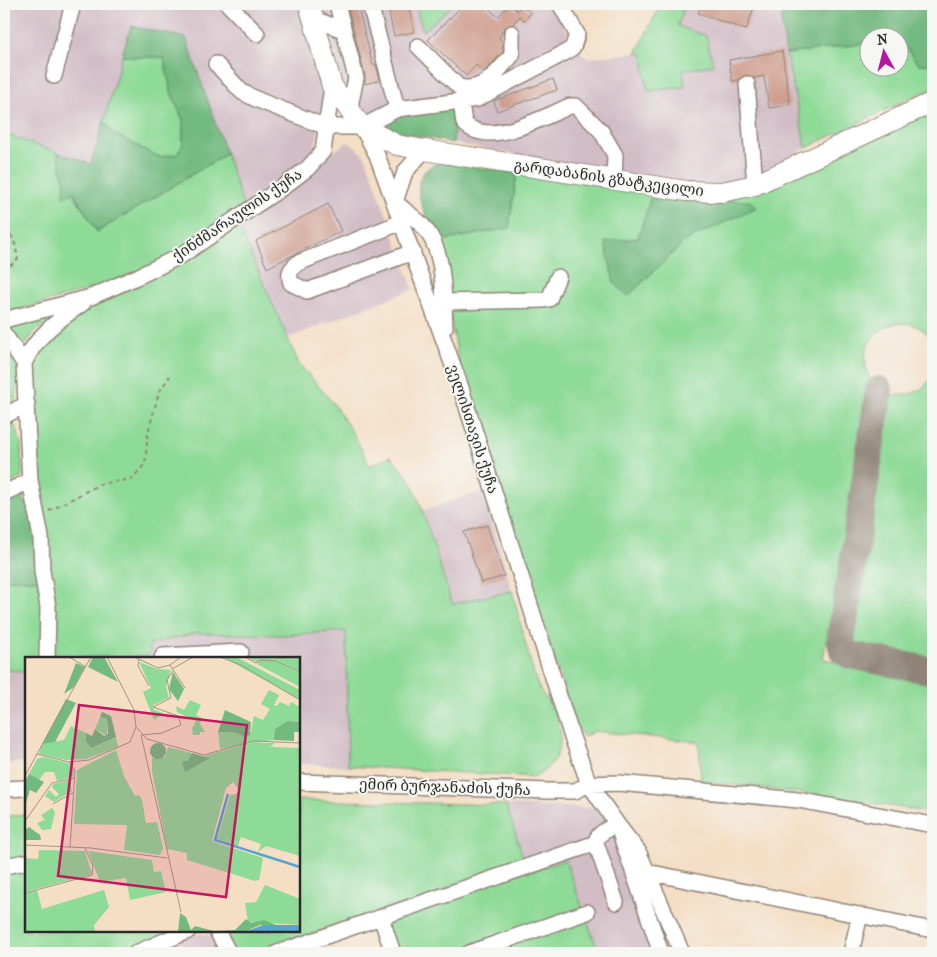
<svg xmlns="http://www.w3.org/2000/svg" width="937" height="957" viewBox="0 0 937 957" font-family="'IM FELL French Canon','Noto Serif Georgian',serif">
<rect width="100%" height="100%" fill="#f6f6f2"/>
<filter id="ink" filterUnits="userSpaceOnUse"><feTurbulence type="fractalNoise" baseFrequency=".02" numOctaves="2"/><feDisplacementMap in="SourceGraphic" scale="10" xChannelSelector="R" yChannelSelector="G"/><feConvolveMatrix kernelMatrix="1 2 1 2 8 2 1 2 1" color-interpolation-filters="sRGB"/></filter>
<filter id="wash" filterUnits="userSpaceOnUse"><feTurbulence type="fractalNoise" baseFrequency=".0096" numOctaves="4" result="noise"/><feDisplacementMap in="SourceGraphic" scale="20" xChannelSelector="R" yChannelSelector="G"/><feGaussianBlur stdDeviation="1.12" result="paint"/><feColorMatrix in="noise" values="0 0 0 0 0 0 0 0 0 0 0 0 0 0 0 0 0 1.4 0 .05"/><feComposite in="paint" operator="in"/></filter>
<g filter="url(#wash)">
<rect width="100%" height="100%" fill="#f4dec4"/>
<path fill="#d2bdc6" d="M4 4H300L328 95 321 115 315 147 286 178 243 206 186 38 91 164 4 134Z
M314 4H415L423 31 454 4H553L567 33V41L563 49 476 95 367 120 343 97Z
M685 4H786L781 20 786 54 806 148 749 180 735 184 675 183 453 143 456 107 579 51 587 58 642 52 683 70 713 65 678 26Z
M348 142 357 148 366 158 413 289 288 338 237 223 306 178 330 154Z
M482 491 512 591 452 604 423 511Z
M347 631 348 766 299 764V658H52L149 656 151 644 196 633 284 635Z
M4 671H26L25 762 4 764Z
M506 805 596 808 616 830 658 953H599L565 861 528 872Z
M201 933 212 936 224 953H145L188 936Z"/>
<path fill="#8eda97" stroke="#5c8261" d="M415 4H454L423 31Z
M644 4H685L678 26 706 36 713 65 683 70 685 87 648 91 642 53H636L659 8Z
M869 43 870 68H900V46H906L918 64H933V90L923 92 806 148 786 54Z
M122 55C136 59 149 56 164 58L171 92 183 120V144L177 154 159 157 113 133 104 121Z
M933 109V343C914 302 845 329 871 382L823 659 933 682V813L834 797 701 781 699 742 594 731 584 737 576 725 462 377 450 317 441 241 509 228 517 173 653 191 638 238 628 296 685 241 756 207 723 200Z
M4 134 57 152 65 183 64 197 73 193 97 232 226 154 243 206C223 220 202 237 180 250 125 281 65 298 4 313Z
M237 223 299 364 333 403 354 435 370 466 391 456 411 481 421 506 452 604 512 591C520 621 527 652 536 681 540 693 551 703 556 715 566 740 559 764 535 777L348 766 346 631 284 635 196 633 151 644 149 656 52 658 39 514 33 408V376L36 358 44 344 90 306Z
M75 304 34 332 22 350 4 327Z
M4 344 19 364 16 402 4 410Z
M933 376V662L858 647 853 644 849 636 891 395C911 396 921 393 933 376Z
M4 423 16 427 21 443 22 477 4 487Z
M4 579 38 580C45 606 46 632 39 658H26V671L4 670Z
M299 800 506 805 528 872 565 860 599 953H386L375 923 285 953H233L220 931H299Z
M26 814V931H180L124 953H4V817Z"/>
<path fill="#72ba80" stroke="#4e7256" d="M786 4H933V64H918L906 47 900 46V38H870L869 43 786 54 781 20Z
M131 26 186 38 226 154 97 232 74 193 64 197 65 183 57 152 91 164 104 121 113 133 159 157 177 154 183 144V120L171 92 164 58C149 56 137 59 122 55Z
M456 107 453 143 388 130 384 125 385 119 399 112Z
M441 162 517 173 509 228 441 241C425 216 400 175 441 162Z
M653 191 693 199 750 201 757 207 685 241 628 296 614 283 605 242 638 238Z
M20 494C36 511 36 556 38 580L4 579V500Z"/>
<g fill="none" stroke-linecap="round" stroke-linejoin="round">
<path stroke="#908478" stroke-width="28" d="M879 390 841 642 843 650 850 655 933 671"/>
</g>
<g id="blocks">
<path fill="#ce9e8e" d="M347 4H357L373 65H376L380 80 365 84V76Z
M387 4H408L414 32 394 36Z
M464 4H484L498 17 510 4 517 11 522 5 531 13 524 21 520 16 513 24 504 28 499 38 503 42V52L489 67 484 72 476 65 466 76 428 40Z
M702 4H755L746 30 698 13Z
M782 51 790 105 769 108 764 76 754 78 746 75 738 80 732 81 729 60Z
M553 79 557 90 497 111 494 101Z
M328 204 341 231 267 268 256 241Z
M487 525 504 576 481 583 464 532Z"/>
</g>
</g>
<g filter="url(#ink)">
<use href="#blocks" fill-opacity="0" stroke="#908478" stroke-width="1"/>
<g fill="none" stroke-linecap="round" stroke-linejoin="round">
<g stroke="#908478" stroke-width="18">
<path id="minor" d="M228 4 257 34
M337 4 356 78 349 111
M370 4 397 109
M315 25 322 22 343 30
M418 46 459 87C483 93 498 71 512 55V33
M216 64 242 92 258 100 326 127H362L397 109 477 99 568 51 573 47 577 34 560 4
M54 76 73 4
M747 84 755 185
M461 102 464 123C488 149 543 117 570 106H576L601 131 615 155 614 180
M362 127 377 155 460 385 572 737 589 784 617 824 661 953
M424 150 405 172 395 202C404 210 414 217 422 225 446 250 443 295 445 327
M402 222 298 263C290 269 288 273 291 283L307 291 413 252
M443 302 544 300 549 299 558 277
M4 320 91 297 139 276 182 255 283 187 308 168 323 151 332 86
M4 334 24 363 30 481 41 537 42 571 48 607 47 658
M24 363C37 335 58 320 83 303
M4 416 27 404
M4 493 30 481
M162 658 163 656 241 652
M299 782 547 791H575L589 784 619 783 798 800 933 825
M4 789 26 788
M596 843 616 902
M4 866 26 862
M647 872 933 930
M381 917 393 953
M217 931 229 953
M136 953 188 931
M277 953 596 843C596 833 609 829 617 824L638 851 682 953
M469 953 587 912
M851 953 860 915"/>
</g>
<g stroke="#908478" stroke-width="22">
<path id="major" d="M309 4 332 86 362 127 397 145 424 150 686 191 722 192 755 185 933 102"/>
</g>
<path stroke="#908478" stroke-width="2" stroke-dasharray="4 4" stroke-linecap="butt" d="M4 271 18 259 15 244 5 222
M49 511 100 484 132 479 145 464 148 433 159 392 170 376"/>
<use href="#minor" stroke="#fff" stroke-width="15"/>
<use href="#major" stroke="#fff" stroke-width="20"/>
</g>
</g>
<g text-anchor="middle" stroke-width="4" stroke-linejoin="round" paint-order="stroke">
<g font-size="15" fill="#2b2b2b" stroke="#f6f6f2">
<text transform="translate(609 178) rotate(8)" y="5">გარდაბანის გზატკეცილი</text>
<text transform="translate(237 215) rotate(-34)" y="5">ქინძმარაულის ქუჩა</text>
<text transform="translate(473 429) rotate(72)" y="5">ველისთავის ქუჩა</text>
<text transform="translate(445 787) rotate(2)" y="5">ემირ ბურჯანაძის ქუჩა</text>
</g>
</g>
<g transform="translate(25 657)">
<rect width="275" height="275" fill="#f4dec4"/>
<path d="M198 0H211L275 33V43ZM221 0H275V15L253 4 232 5ZM235 3 252 4 275 16V30L232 7ZM114 5 132 12 146 13 141 29 144 41 128 48 129 53 138 56 129 63 118 35 126 31ZM244 33 254 38 249 48 252 49 255 45 264 49 266 45 275 50V65L266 64 249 83 195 92 193 75H226L229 59 238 63 245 52 236 47ZM165 43 176 48 171 58 177 61 175 67 180 75H175V78H168L167 71 171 64 152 55 151 49 159 53ZM75 60 82 62V79L70 72ZM46 69 61 76 66 91 91 80 93 90 61 102 41 103 14 97 17 87 39 83ZM225 86H250L245 90 275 91V199L241 189 233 195 236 187 216 180 213 189 192 182 205 138 211 137 214 133 208 125 201 131 187 184 238 201 234 223 230 224 162 203V196L142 192 127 114V101L140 100 143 90 167 96 160 114 184 101 179 99ZM91 93 99 119 110 139 114 138 117 143 121 166 132 165 138 191 135 198 99 193 102 168 49 167 52 113ZM19 100 43 106 49 113 48 120 32 124 29 115H20L14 123 4 117 12 102ZM45 123 47 134 29 145 20 139 24 133 31 140 34 137 27 130 28 127ZM27 151 30 155 26 172 17 173 12 166 20 163 16 158ZM14 193 60 194 67 217 0 235V201L13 202ZM63 194 127 203 129 215 136 214 141 235 105 243 101 221 75 225ZM240 228 275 242V268L223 265 220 246 231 245ZM12 233 17 252 79 233 84 250 69 268 70 275H0V236Z" fill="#8eda97"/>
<path d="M68 0H79L93 25 63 10ZM51 6 60 10 49 30 39 37ZM148 15 159 32 153 44 144 32ZM41 42 51 46 30 85 17 87ZM200 53 226 65 225 78 221 80 209 75H193ZM77 55 86 59 91 80 66 91 61 84V76L67 79 70 72 79 79 83 77 82 62 75 60ZM263 64 275 65V75H269V84L249 83 250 72ZM125 94a8 8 0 1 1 16 0a8 8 0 1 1-16 0ZM167 96 185 101 160 115 157 104H163ZM4 117 19 125 11 136 5 133 1 146 0 124ZM4 170 15 178 16 183H0V173ZM155 256 161 260 166 273 170 269 189 274 210 273 221 262 226 266 239 263 251 268H235L220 275H153Z" fill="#72ba80"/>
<path d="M238 268H275V275H220Z" fill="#55a5cf"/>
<path fill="none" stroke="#55a5cf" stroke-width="2.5" d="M203 137 190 183 275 210"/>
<path fill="none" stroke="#a49687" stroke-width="1" d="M44 0 61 10M82 0 109 53 111 70 122 82 179 98 228 84 275 86M109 0 133 11 145 8 156 0M195 0 216 8 275 43M220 0 231 6 235 3 251 4 275 15M114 2 113 9 124 29M145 8 160 31M147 12 168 0M116 78 156 255M116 78 137 76 156 68 153 59 128 50 146 41 142 23 148 14M12 97 66 0M44 105 50 113 45 190M0 119 12 97 44 105 64 103 105 85 111 70M28 147 49 135M0 164 27 126 50 121M0 188 66 191 142 201M0 236 67 218 68 209 60 191"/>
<path fill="#c2185b" fill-opacity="0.15" stroke="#c2185b" stroke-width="2.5" d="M54 48 222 68 201 240 33 219Z"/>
<rect width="275" height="275" fill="none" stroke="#2b2b2b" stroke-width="2.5"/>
</g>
<rect width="937" height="957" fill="none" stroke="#f6f6f2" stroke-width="20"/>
<g transform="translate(884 52) rotate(353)"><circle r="24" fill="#f6f6f2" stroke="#a5a5a2"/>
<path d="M0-4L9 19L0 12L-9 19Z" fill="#b5179e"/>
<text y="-8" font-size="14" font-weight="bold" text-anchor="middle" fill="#2b2b2b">N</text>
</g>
</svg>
